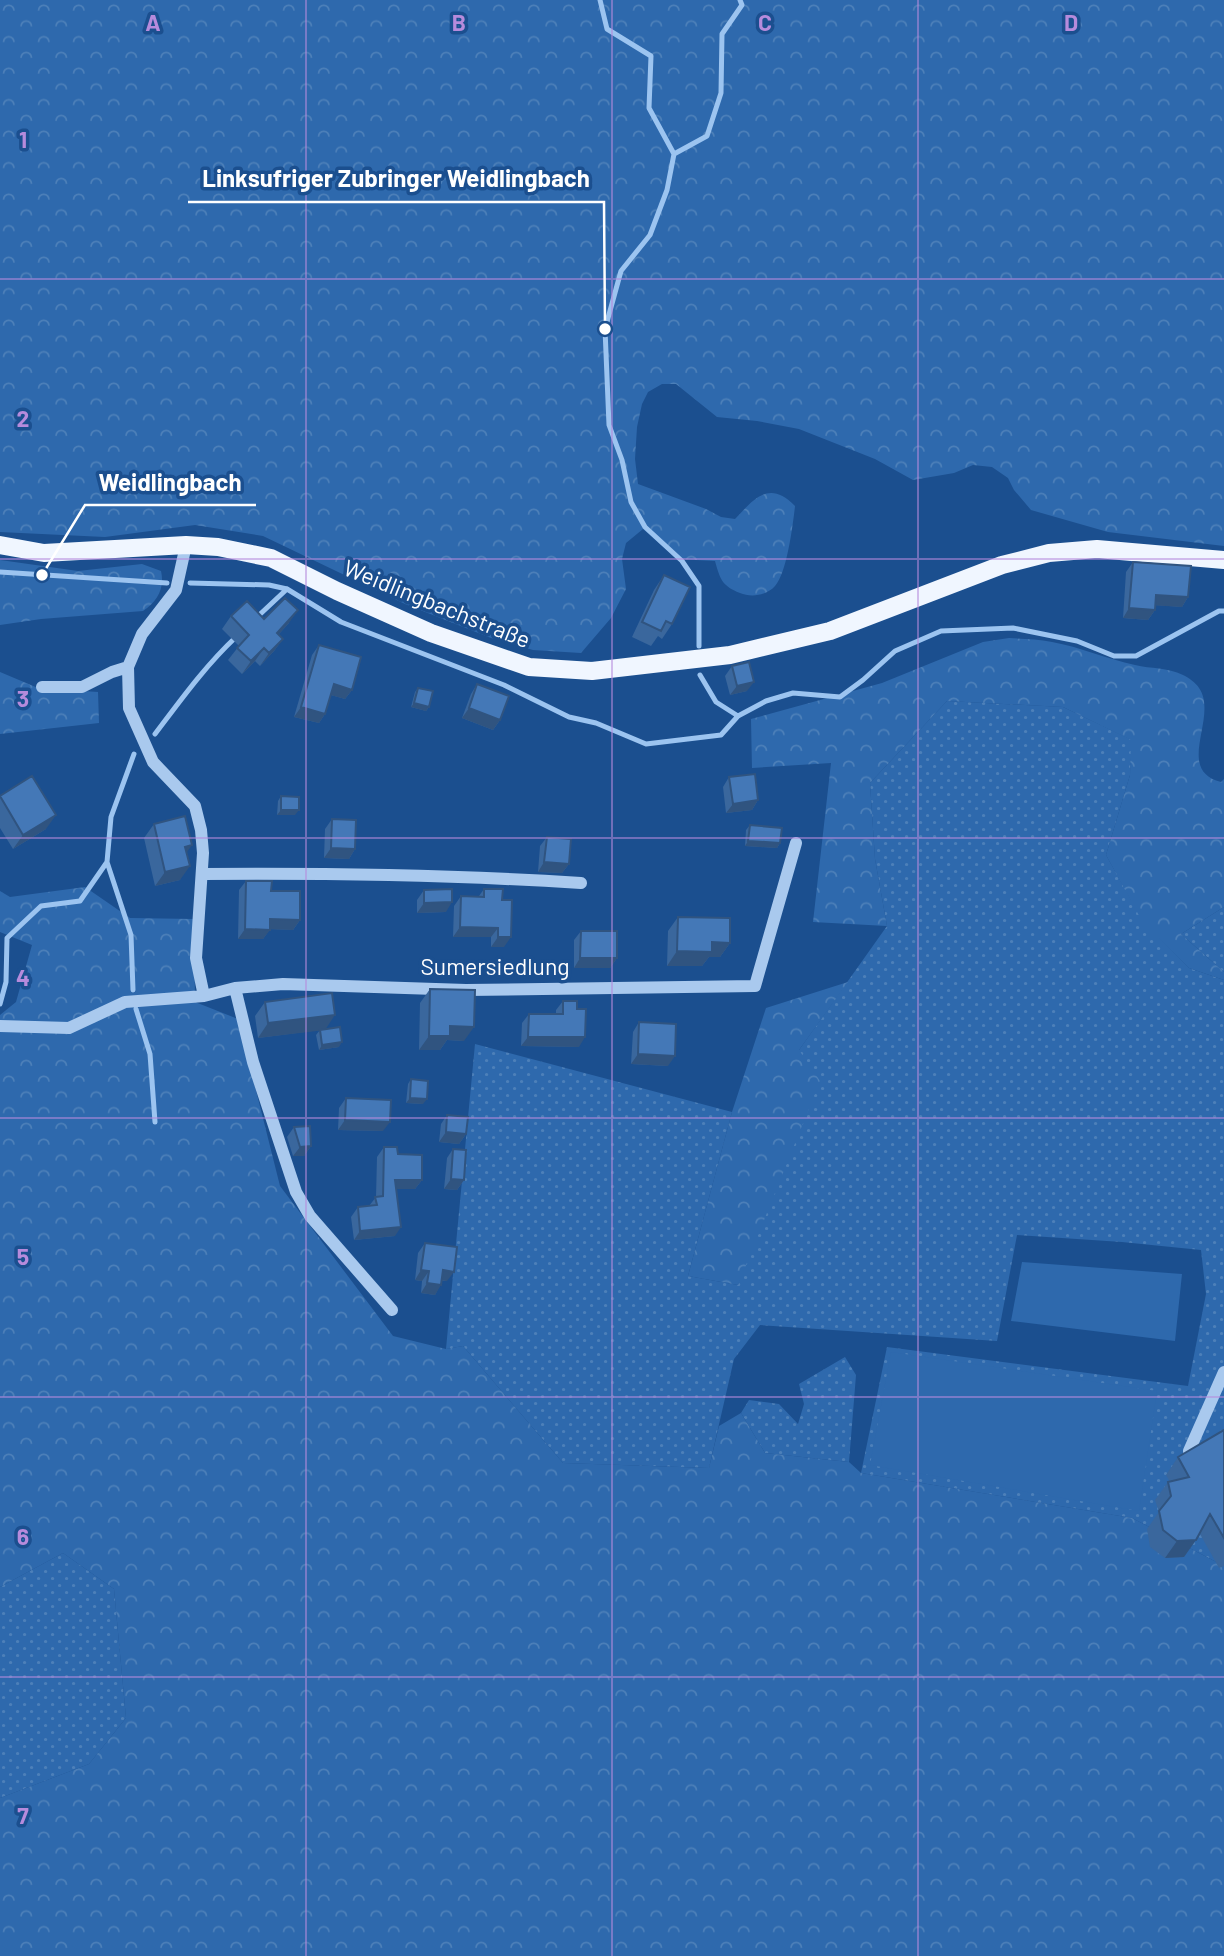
<svg xmlns="http://www.w3.org/2000/svg" width="1224" height="1956" viewBox="0 0 1224 1956" font-family="Barlow,sans-serif">
<defs>
<pattern id="grass-dots" width="8" height="8" patternUnits="userSpaceOnUse" patternTransform="scale(1.75)"><rect width="8" height="8" fill="#2e69ad"/><path d="M2 2h.1M6 6h.1" fill="none" stroke="#4d80b9" stroke-width="1.8" stroke-linecap="round"/></pattern>
<pattern id="forest-crowns" width="20" height="18" patternUnits="userSpaceOnUse" patternTransform="scale(1.75)"><rect width="20" height="18" fill="#2e69ad"/><path d="M2 6a3 3 0 1 1 6 0M12 15a3 3 0 1 1 6 0" fill="none" stroke="#4d80b9"/></pattern>
</defs>
<rect width="100%" height="100%" fill="#1b4f8f"/>
<path fill="url(#grass-dots)" d="M947 701 1063 707 1132 740 1130 775 1106 855 1143 921 1189 968 1224 980V1566L1132 1518 861 1473 887 1347 1188 1386 1206 1294 1201 1250 1122 1242 1017 1235 997 1341 760 1325 734 1359 709 1468 563 1463 463 1346 446 1349 475 1044 732 1112 688 1276 738 1285 799 1050 887 926 875 859 870 783Z
M1224 907V972L1181 934Z
M845 1357 856 1375 849 1462 765 1453 741 1413 749 1400 779 1404 798 1424 804 1404 799 1384Z
M63 1553 114 1589 126 1718 89 1764 0 1798V1587Z"/>
<path fill="url(#forest-crowns)" d="M0 0H1224V546L1108 532 1031 510 1014 490 1008 478 992 467 973 465 954 473 913 480 875 459 799 429 757 421 717 417 676 384H662L648 392 642 404 637 427 635 459 638 484 706 509 721 517 735 519C754 499 769 479 795 506 793 524 787 573 775 586 767 595 752 598 740 593 722 586 720 579 715 561L677 559 643 529 626 543 622 559 626 589 611 618 581 653 533 650 491 638 405 604 263 536 195 525 105 537 0 532Z
M0 560 78 571 142 564 161 571C165 589 157 601 143 611L41 619 0 625Z
M1009 638C1023 639 1038 639 1052 642 1080 647 1107 659 1135 665 1151 669 1167 667 1183 675 1188 677 1196 683 1199 688 1219 717 1174 770 1221 782L1224 779V907L1181 934 1224 972V980L1189 968 1142 921 1106 855 1130 775 1131 740 1063 707 947 701 870 783 875 859 887 926 813 922 831 763 752 768 751 719 882 683 983 642Z
M0 672 38 688 98 692 99 723 0 734Z
M85 887 130 918 194 919 195 1002 238 1019 280 1186 393 1336 446 1349 463 1346 563 1463 709 1468 719 1426 741 1413 765 1453 849 1462 861 1473 1132 1518 1224 1566V1956H0V1798L89 1764 126 1718 114 1589 63 1553 0 1587V1015L16 1002 32 945 0 932V891L10 897Z
M848 982 799 1050 820 1081 738 1285 688 1276 732 1112 766 1008Z"/>
<path fill="#2e69ad" d="M1022 1262 1182 1274 1175 1341 1011 1321Z
M891 1352 1157 1391 1139 1511 870 1465Z"/>
<g fill="none" stroke-linecap="round" stroke-linejoin="round">
<path stroke="#9cc4f0" stroke-width="5" d="M600 0 607 29 651 56 649 108 674 154
M0 572 167 583
M190 583 269 585 287 589 341 622 504 685 569 717 596 723 646 744 721 735 738 716 766 701 793 693 840 697 863 680 895 651 941 631 1013 628 1077 641 1114 656H1136L1219 611H1224
M256 618 287 589
M699 646V586L682 561 645 527 631 502 622 460 609 425 605 329 621 271 650 235 667 190 674 154 707 136 721 93 722 34 742 5 740 0
M700 675 716 702 738 716
M155 734C180 701 205 666 236 637
M107 862 131 935 133 990
M0 1004 6 982 7 938 41 906 80 901 107 862 111 817 134 754
M136 1009 150 1054 155 1122"/>
<path stroke="#a9c9ee" stroke-width="12" d="M186 545 176 590 142 634 128 667 129 708 153 762 195 806 201 830 203 853 196 958 204 996
M42 687H82L112 672 128 667
M202 874C328 873 455 875 581 883
M235 988 253 1062 296 1192 310 1216 392 1310
M0 1026 69 1028 125 1002 204 996 235 988 283 984 466 990 755 986 796 843
M1189 1451 1224 1372"/>
<path stroke="#f0f6ff" stroke-width="18" d="M0 545 44 553 186 545 218 547 271 558 337 591 431 633 529 667 592 671 730 655 830 631 1002 565 1049 553 1097 549 1224 560"/>
</g>
<path fill="#3a679d" d="M1133 562 1188 597 1182 607 1155 605V610L1148 620 1123 618 1126 572Z
M664 575 672 624 662 639 658 636 651 646 632 637 654 590Z
M231 616 264 619 289 623 278 635 283 639 274 651 260 666 255 661 242 674 228 660 239 646 222 629Z
M319 645 352 690 345 699 331 695 325 714 319 723 294 717 312 655Z
M732 666 747 691 730 695 725 676Z
M477 684 500 720 493 730 462 718 471 694Z
M418 688 429 707 426 711 411 707 415 692Z
M729 777 758 800 752 810 726 813 723 787Z
M0 796 46 829 13 849 0 828Z
M281 796 295 815H277L278 801Z
M332 819 355 849 349 859 324 858 325 829Z
M154 824 187 853 180 880 155 886 144 838Z
M750 825 780 843 777 848 745 846 746 830Z
M547 837 569 864 562 873 538 872 540 846Z
M246 881 271 891 300 920 293 930 270 929 263 939H238L239 890Z
M484 889 502 900 504 947H491V937H453L454 906 461 896H479Z
M424 890 446 912 417 913V900Z
M678 917 730 943 720 957H709L702 966H667L668 931Z
M581 931 617 958 610 968H574V940Z
M430 989 464 1041 447 1040 440 1050H419L420 1003Z
M563 1001 579 1047 521 1046 522 1023 529 1014H556V1010Z
M265 1002 325 1029 339 1047 319 1050 316 1035 320 1030 258 1038 255 1016Z
M639 1022 668 1066 631 1064 633 1032Z
M411 1079 423 1104 406 1103 408 1084Z
M346 1098 383 1131 338 1130 339 1108Z
M447 1115 466 1134 459 1144 439 1142 441 1124Z
M294 1127 311 1146 304 1156H293L287 1137Z
M384 1147 398 1154 422 1180 415 1189H396L395 1236 354 1240 351 1217 358 1207 369 1206 376 1197 377 1157Z
M453 1149 464 1180 457 1190 444 1189 447 1158Z
M425 1243 447 1281H442L435 1295 421 1293 422 1281 415 1280 418 1253Z
M1224 1430V1566L1219 1568 1200 1534 1184 1557 1165 1558 1150 1547 1147 1529 1159 1512 1155 1500 1168 1482H1170L1166 1475 1178 1457Z"/>
<path fill="#305480" d="M1156 595 1188 597 1182 607 1149 605Z
M1129 608 1155 610 1148 620 1123 618Z
M298 610 289 623 268 646 277 633Z
M283 639 274 651 260 666 269 653Z
M264 648 255 661 242 674 251 661Z
M754 682 747 691 730 695 737 686Z
M334 684 352 690 345 699 327 694Z
M414 703 429 707 426 711 411 707Z
M301 707 325 714 319 723 294 717Z
M469 708 500 720 493 730 462 718Z
M758 800 752 810 726 813 733 804Z
M281 810H299L295 815H277Z
M56 815 46 829 13 849 23 835Z
M748 841 780 843 777 848 745 846Z
M192 845 182 859 185 847Z
M331 848 355 849 349 859 324 858Z
M544 862 569 864 562 873 538 872Z
M190 866 180 880 155 886 165 872Z
M452 902 446 912 417 913 424 903Z
M270 919 300 920 293 930 263 929Z
M460 927 498 928 491 937H453Z
M245 929 270 930 263 939H238Z
M498 937H511L504 947H491Z
M712 942 730 943 720 957H709L702 966H667L677 951Z
M580 958H617L610 968H574Z
M335 1015 325 1030 258 1038 268 1023Z
M450 1026 474 1027 464 1041 447 1040 440 1050H419L429 1036Z
M528 1037H585L579 1047 521 1046Z
M342 1042 339 1047 319 1050 322 1045Z
M638 1054 675 1056 668 1066 631 1064Z
M410 1098 427 1099 423 1104 406 1103Z
M345 1120 390 1122 383 1131 338 1130Z
M446 1132 466 1134 459 1144 439 1142Z
M311 1146 304 1156H293L300 1147Z
M451 1179 464 1180 457 1190 444 1189Z
M395 1180H422L415 1189H388Z
M401 1227 395 1236 354 1240 360 1231Z
M421 1270 429 1271 422 1281 415 1280Z
M443 1270 454 1272 447 1281 436 1280Z
M427 1283 441 1285 435 1295 421 1293Z
M1196 1540 1184 1557 1165 1558 1177 1541Z"/>
<path fill="#4478b7" stroke="#305480" stroke-width="2" d="M1133 562 1191 566 1188 597 1156 595 1155 610 1129 608Z
M664 575 690 587 672 624 666 621 661 631 642 622Z
M285 598 298 610 277 633 283 639 269 653 264 648 251 661 237 648 249 635 231 616 247 601 264 619Z
M319 645 361 657 352 690 334 684 325 714 301 707Z
M749 662 754 682 737 686 732 666Z
M477 684 509 696 500 720 469 708Z
M418 688 433 691 429 707 414 703Z
M755 774 758 800 733 804 729 777Z
M32 776 56 815 23 835 0 796Z
M281 796 299 797V810H281Z
M185 816 192 845 185 847 190 866 165 872 154 824Z
M332 819 356 820 355 849 331 848Z
M750 825 782 828 780 843 748 841Z
M547 837 571 839 569 864 544 862Z
M246 881H272L271 891H300V920L270 919V930L245 929Z
M452 889V902L424 903V890Z
M484 889H503L502 900H512L511 937H498V928L460 927 461 896 484 897Z
M678 917 730 918V943L712 942V952L677 951Z
M581 931H617V958H580Z
M430 989 475 990 474 1027 450 1026V1036H429Z
M332 993 335 1015 268 1023 265 1002Z
M563 1001H577V1009H586L585 1037H528L529 1014H563Z
M639 1022 676 1024 675 1056 638 1054Z
M340 1027 342 1042 322 1045 320 1030Z
M411 1079 428 1081 427 1099 410 1098Z
M346 1098 391 1100 390 1122 345 1120Z
M447 1115 468 1117 466 1134 446 1132Z
M310 1126 311 1146 300 1147 294 1127Z
M384 1147H397L398 1154 422 1155V1180H395L401 1227 360 1231 358 1207 377 1205 375 1197 383 1196Z
M453 1149 466 1150 464 1180 451 1179Z
M425 1243 457 1247 454 1272 443 1270 441 1285 427 1283 429 1271 421 1270Z
M1224 1430V1538L1210 1514 1196 1540 1177 1541 1163 1530 1159 1511 1171 1496 1168 1482 1189 1477 1178 1457Z"/>
<path fill="none" stroke="#b68bdc" stroke-width="2" stroke-opacity="0.55" d="M306 0V1956M612 0V1956M918 0V1956M0 279H1224M0 559H1224M0 838H1224M0 1118H1224M0 1397H1224M0 1677H1224"/>
<g text-anchor="middle" stroke-width="7" stroke-linejoin="round" paint-order="stroke">
<g font-size="23" fill="#fff" stroke="#1b4f8f">
<text transform="translate(437 604) rotate(22)" y="8">Weidlingbachstraße</text>
<text x="495" y="975">Sumersiedlung</text>
</g>
</g>
<g font-size="23" text-anchor="middle" font-weight="bold" fill="#b68bdc" stroke="#1b4f8f" stroke-width="7" stroke-linejoin="round" paint-order="stroke">
<text x="153" y="31">A</text>
<text x="459" y="31">B</text>
<text x="765" y="31">C</text>
<text x="1071" y="31">D</text>
<text x="23" y="148">1</text>
<text x="23" y="427">2</text>
<text x="23" y="707">3</text>
<text x="23" y="986">4</text>
<text x="23" y="1265">5</text>
<text x="23" y="1545">6</text>
<text x="23" y="1824">7</text>
</g>
<path fill="none" stroke="#fff" stroke-width="2.5" d="M605 329L604 202H188M42 575L85 505H256"/>
<g fill="#fff" stroke="#1b4f8f" stroke-width="2.5">
<circle cx="605" cy="329" r="7"/>
<circle cx="42" cy="575" r="7"/>
</g>
<g font-size="24" text-anchor="middle" font-weight="bold" fill="#fff" stroke="#1b4f8f" stroke-width="7" stroke-linejoin="round" paint-order="stroke">
<text x="396" y="187">Linksufriger Zubringer Weidlingbach</text>
<text x="170" y="491">Weidlingbach</text>
</g>
</svg>
